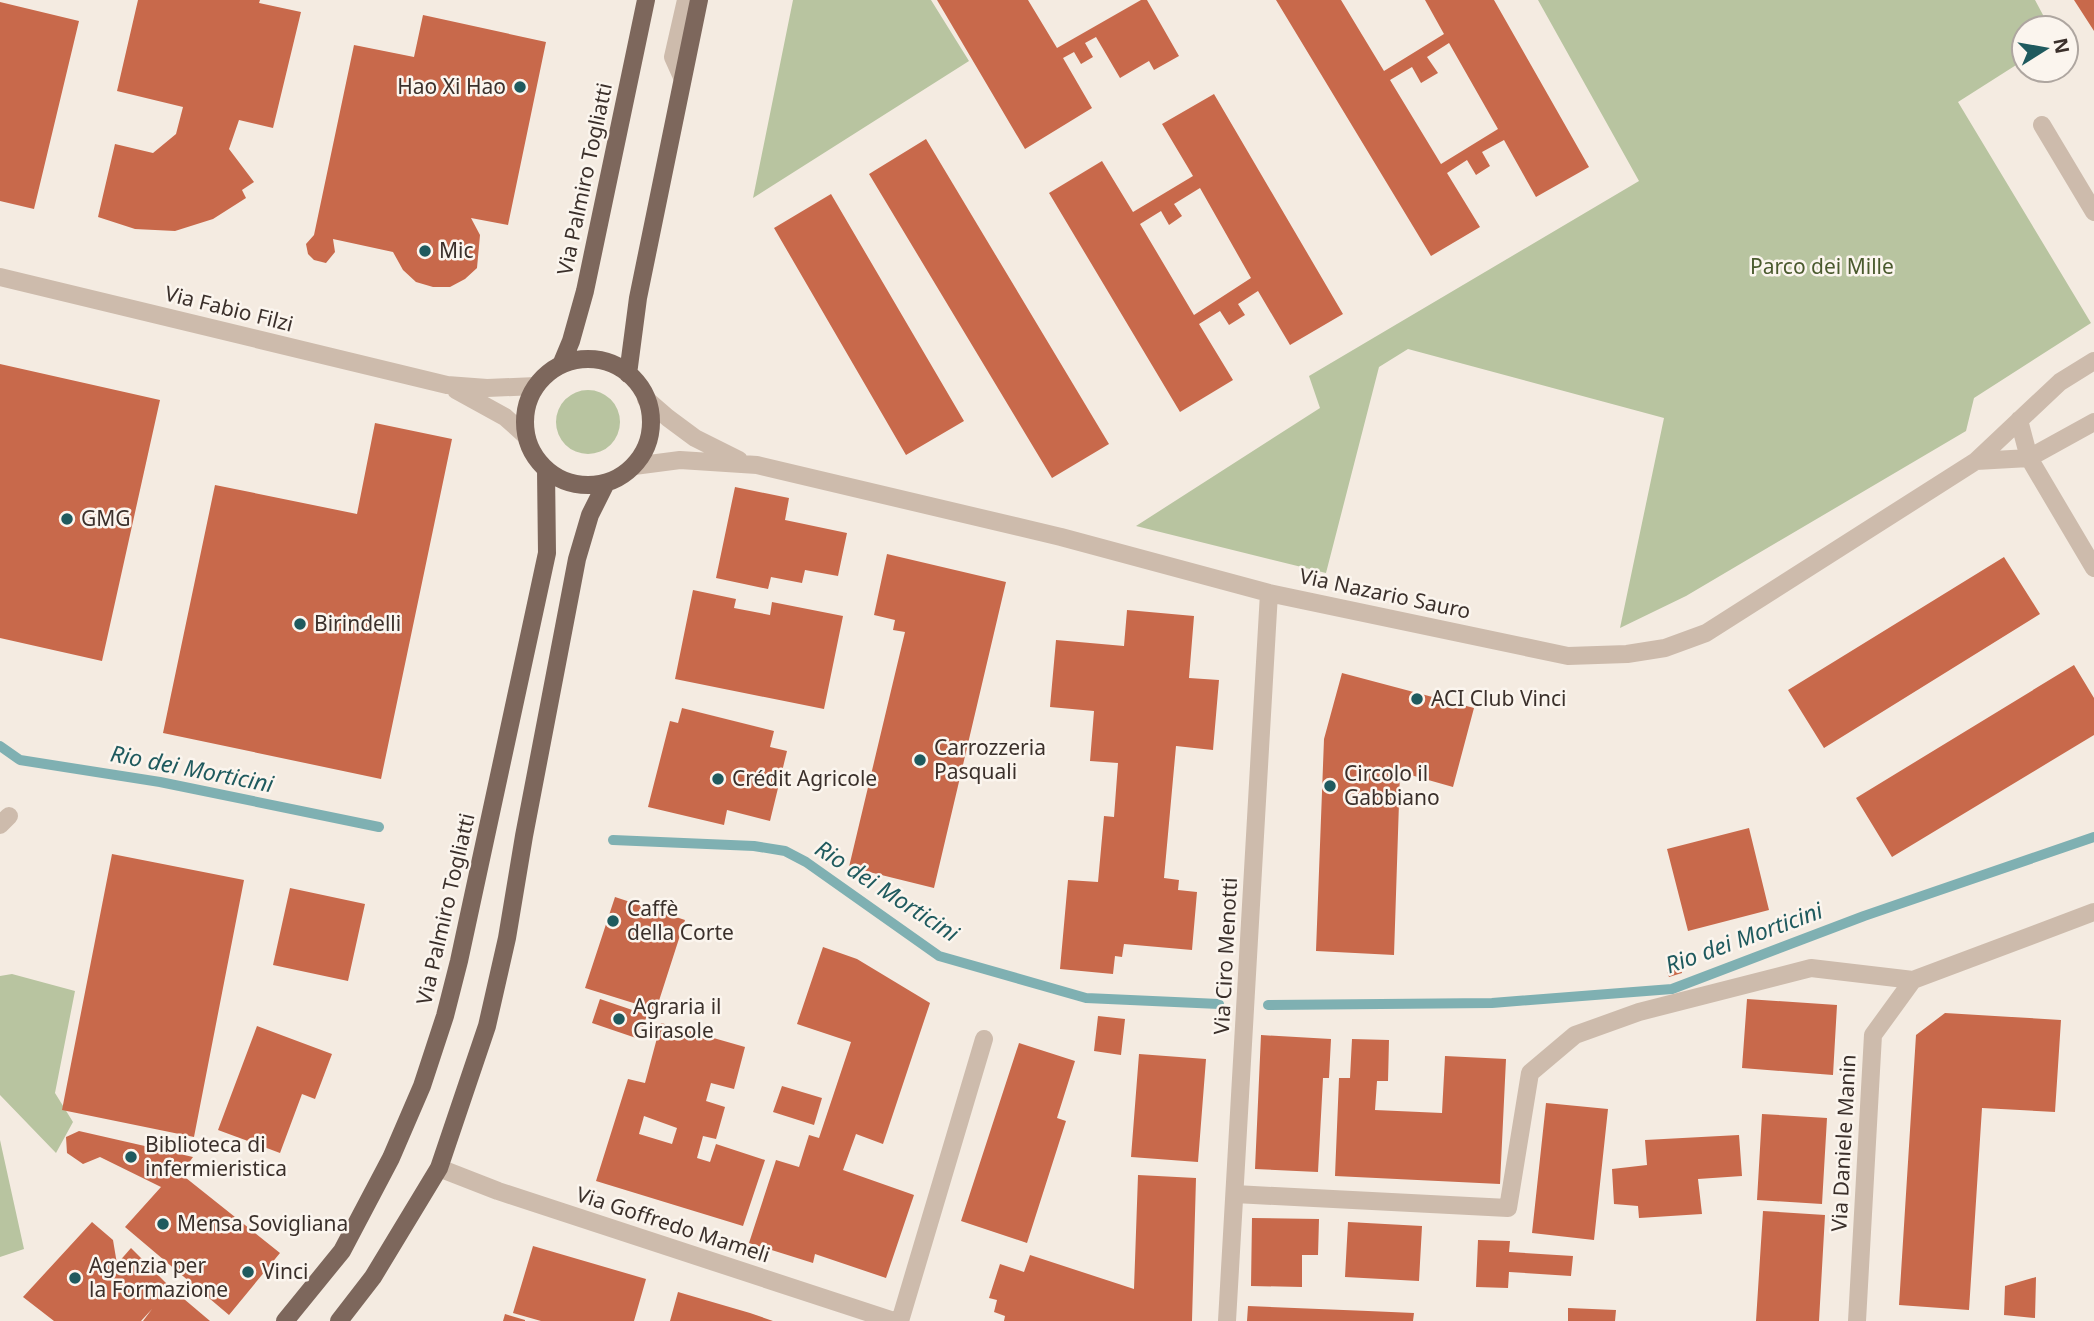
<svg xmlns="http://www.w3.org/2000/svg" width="2094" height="1321" viewBox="0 0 2094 1321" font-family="'Noto Sans',sans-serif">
<rect width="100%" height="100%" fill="#f4ebe1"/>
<path fill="#b8c4a0" d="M793 0H931L969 61 753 198Z
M1538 0H2035L2050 28H2024V60L1958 102 2091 323 1974 398 1966 431 1686 596 1620 628 1664 418 1408 349 1379 367 1326 573 1136 526 1320 408 1309 376 1639 181Z
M556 422a32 32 0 1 1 64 0a32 32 0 1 1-64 0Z
M12 974 75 991 55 1093 73 1122 56 1153 0 1095V976Z
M0 1140 24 1249 0 1257Z"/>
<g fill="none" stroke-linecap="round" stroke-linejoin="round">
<path stroke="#7fb0b2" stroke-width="10" d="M0 746 20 760 160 782 379 827
M613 840 754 846 785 851 806 862 939 956 1086 998 1219 1004
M1268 1005 1492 1003 1672 989 1864 916 2094 837"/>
</g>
<path fill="#c8694b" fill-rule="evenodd" d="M138 0H260L259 3 301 12 273 128 239 120 229 149 254 182 242 190 246 198 213 219 175 231 135 229 98 217 115 144 153 153 176 134 183 107 117 91Z
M937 0H1028L1057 48 1141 0H1147L1179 56 1154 70 1149 61 1120 78 1096 37 1085 43 1093 57 1081 64 1074 52 1063 58 1092 108 1025 149Z
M1276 0H1341L1384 71 1444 34 1425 0H1494L1589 167 1536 197 1504 140 1482 152 1490 166 1476 175 1467 160 1447 173 1480 227 1431 256ZM1449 43 1498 129 1441 164 1390 80 1412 67 1421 83 1438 73 1427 57Z
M2074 0H2094V31Z
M0 2 79 21 34 209 0 201Z
M423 15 546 42 508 225 471 218 480 235 477 268 465 279 450 287H433L416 282 403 270 393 252 333 239 335 252 326 263 314 260 308 254 306 244 314 235 354 45 414 57Z
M1214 94 1343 314 1290 345 1258 291 1238 304 1245 315 1229 325 1220 311 1199 324 1233 380 1180 412 1049 193 1102 161 1133 212 1193 176 1162 124ZM1200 188 1251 278 1194 315 1140 224 1161 211 1169 225 1182 216 1174 204Z
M926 139 1109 444 1052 478 869 174Z
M831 194 964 421 906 455 774 228Z
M0 364 160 400 102 661 0 638Z
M375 423 452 439 381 779 163 733 215 485 357 514Z
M735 487 789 498 785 520 847 533 838 576 805 570 802 583 771 577 768 589 716 578Z
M887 554 1006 582 934 888 849 867 905 632 893 630 895 620 874 615Z
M2004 557 2040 614 1824 748 1788 690Z
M693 590 736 599 734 608 770 615 772 602 843 616 824 709 675 679Z
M1127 610 1194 616 1189 678 1219 680 1213 750 1176 746 1164 878 1179 880 1178 890 1197 892 1192 950 1124 944 1122 957 1115 956 1113 974 1060 969 1068 880 1098 882 1104 816 1114 817 1118 763 1090 761 1094 711 1050 707 1056 640 1124 646Z
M2074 665 2094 698V735L1892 857 1856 798Z
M1342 673 1474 708 1453 787 1400 772 1394 955 1316 951 1324 739Z
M682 708 774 731 770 747 787 751 770 821 727 810 724 825 648 807 670 721 678 723Z
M1749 828 1769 910 1688 931 1667 849Z
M112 854 244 880 194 1137 62 1110Z
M290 888 365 904 348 981 273 965Z
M615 897 685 920 656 1010 585 988Z
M823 947 857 959 930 1003 883 1144 856 1134 843 1170 914 1195 886 1278 815 1254 813 1263 749 1243 776 1160 799 1167 809 1135 819 1138 851 1042 797 1024Z
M1681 967 1682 973 1669 977 1667 972Z
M600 999 647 1015 639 1039 592 1023Z
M1747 999 1837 1005 1833 1075 1742 1068Z
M1945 1013 2061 1020 2055 1112 1982 1108 1969 1310 1899 1305 1916 1035Z
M1098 1016 1125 1019 1121 1055 1094 1051Z
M661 1023 745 1047 734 1089 711 1083 706 1101 725 1107 716 1139 703 1136 697 1158 710 1162 716 1144 765 1160 743 1226 596 1181 628 1079 645 1083ZM644 1116 677 1128 672 1144 639 1134Z
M257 1026 332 1054 315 1099 302 1094 280 1153 218 1130Z
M1261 1035 1331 1039 1329 1078H1323L1318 1172 1255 1169Z
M1352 1039 1389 1040 1388 1081H1377L1375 1110 1442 1113 1445 1056 1506 1059 1500 1184 1335 1176 1339 1078H1350Z
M1019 1043 1075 1061 1057 1118 1066 1121 1027 1243 961 1221Z
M1139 1054 1206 1059 1198 1162 1131 1157Z
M782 1086 822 1098 814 1125 773 1112Z
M1546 1103 1608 1109 1594 1240 1532 1233Z
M1762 1114 1827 1118 1822 1204 1757 1200Z
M79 1131 193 1157 181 1174 280 1253 229 1315 125 1227 161 1187 100 1157 83 1164 67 1153 66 1137Z
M1739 1135 1742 1176 1698 1179 1702 1214 1639 1218 1638 1206 1614 1204 1612 1169 1647 1165 1645 1140Z
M1138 1175 1196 1178 1192 1321H1004L1005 1316 994 1312 997 1300 989 1298 1000 1264 1024 1272 1030 1255 1134 1289Z
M1763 1211 1825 1215 1819 1321H1756Z
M1252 1218 1319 1219 1318 1255H1302V1287L1251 1286Z
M92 1222 113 1240 117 1264 131 1248 171 1288 210 1321H143L152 1309 141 1321H54L23 1297Z
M1348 1222 1422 1226 1419 1281 1345 1277Z
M1478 1240 1510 1241 1509 1252 1573 1256 1571 1276 1509 1272 1508 1288 1476 1287Z
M533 1246 646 1279 634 1321H541L513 1313Z
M2036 1277 2035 1318 2004 1315 2005 1286Z
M678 1292 750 1313 773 1321H670Z
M1248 1306 1368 1311 1414 1313 1413 1321H1247Z
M1568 1308 1616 1310 1615 1321H1568Z
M505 1314 525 1320V1321H503Z"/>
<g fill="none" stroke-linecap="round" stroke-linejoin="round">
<path stroke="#cdbbac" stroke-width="18" d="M682 77 673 57 686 0
M2042 125 2094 212
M0 277 447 385 487 388 536 386
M456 390 505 417 525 435
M646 399 668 418 695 438 739 460
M2019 420 2029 458 2094 568
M1976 461 2029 458 2094 422
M634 466 680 460 757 465 1061 537 1269 593 1568 656 1627 654 1665 648 1706 633 1976 461 2060 382 2094 361
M0 825 9 816
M439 1168 498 1191 894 1321
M1235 1194 1508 1208 1530 1073 1575 1035 1639 1012 1811 968 1913 980 2094 912
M900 1321 984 1039
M1227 1321 1269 593
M1857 1321 1873 1035 1913 980"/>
<path stroke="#7d675c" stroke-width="18" d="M525 422a63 63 0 1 1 126 0a63 63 0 1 1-126 0Z
M561 365 571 341 585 291 646 0
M628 374 638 298 699 0
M285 1321 342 1251 391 1158 422 1086 445 1016 459 961 547 553 546 470
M339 1321 373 1277 439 1168 487 1026 507 938 524 836 577 559 590 515 606 483"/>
</g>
<g fill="#1f5a5e" stroke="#fbf5ee" stroke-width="2.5">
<circle cx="520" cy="87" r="7"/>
<circle cx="425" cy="251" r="7"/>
<circle cx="67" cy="519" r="7"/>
<circle cx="300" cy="624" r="7"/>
<circle cx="1417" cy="699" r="7"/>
<circle cx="920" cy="760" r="7"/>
<circle cx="718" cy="779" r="7"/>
<circle cx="1330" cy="786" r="7"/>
<circle cx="613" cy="921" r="7"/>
<circle cx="619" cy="1019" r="7"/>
<circle cx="131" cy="1157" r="7"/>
<circle cx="163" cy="1224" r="7"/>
<circle cx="248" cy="1272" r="7"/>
<circle cx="75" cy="1278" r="7"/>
</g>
<g text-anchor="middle" stroke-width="5" stroke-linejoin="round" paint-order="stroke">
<g font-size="21" fill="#3b302b" stroke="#fbf5ee" text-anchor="start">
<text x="506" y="94" text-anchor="end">Hao Xi Hao</text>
<text x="439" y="258">Mic</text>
<text x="81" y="526">GMG</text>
<text x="314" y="631">Birindelli</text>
<text x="1431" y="706">ACI Club Vinci</text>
<text x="934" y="755">Carrozzeria<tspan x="934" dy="24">Pasquali</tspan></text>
<text x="1344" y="781">Circolo il<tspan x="1344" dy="24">Gabbiano</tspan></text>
<text x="732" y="786">Crédit Agricole</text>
<text x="627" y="916">Caffè<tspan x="627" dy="24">della Corte</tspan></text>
<text x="633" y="1014">Agraria il<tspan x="633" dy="24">Girasole</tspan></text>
<text x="145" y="1152">Biblioteca di<tspan x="145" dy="24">infermieristica</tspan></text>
<text x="177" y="1231">Mensa Sovigliana</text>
<text x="89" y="1273">Agenzia per<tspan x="89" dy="24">la Formazione</tspan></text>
<text x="262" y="1279">Vinci</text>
</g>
<g font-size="21" fill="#3b302b" stroke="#fbf5ee">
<text transform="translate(585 179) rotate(-78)" y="7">Via Palmiro Togliatti</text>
<text transform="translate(229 309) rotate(14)" y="7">Via Fabio Filzi</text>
<text transform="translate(1385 594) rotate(12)" y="7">Via Nazario Sauro</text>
<text transform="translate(446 909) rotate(-77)" y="7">Via Palmiro Togliatti</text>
<text transform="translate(1226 956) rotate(-87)" y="7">Via Ciro Menotti</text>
<text transform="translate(1844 1143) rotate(-87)" y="7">Via Daniele Manin</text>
<text transform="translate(673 1225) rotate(18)" y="7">Via Goffredo Mameli</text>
</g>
<g font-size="21" fill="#4a5a2e" stroke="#fbf5ee">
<text x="1822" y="274">Parco dei Mille</text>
</g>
<g font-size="23" font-style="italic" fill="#1f5a5e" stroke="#fbf5ee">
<text transform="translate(192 769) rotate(11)" y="8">Rio dei Morticini</text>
<text transform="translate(887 891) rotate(33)" y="8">Rio dei Morticini</text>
<text transform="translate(1744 938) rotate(-20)" y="8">Rio dei Morticini</text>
</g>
</g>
<g transform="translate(2045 49) rotate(79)"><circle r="33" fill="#fbf5ee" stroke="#aea6a0" stroke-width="2"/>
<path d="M0-5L12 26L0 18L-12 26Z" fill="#1f5a5e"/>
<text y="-10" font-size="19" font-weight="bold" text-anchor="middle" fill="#3b302b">N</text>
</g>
</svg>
